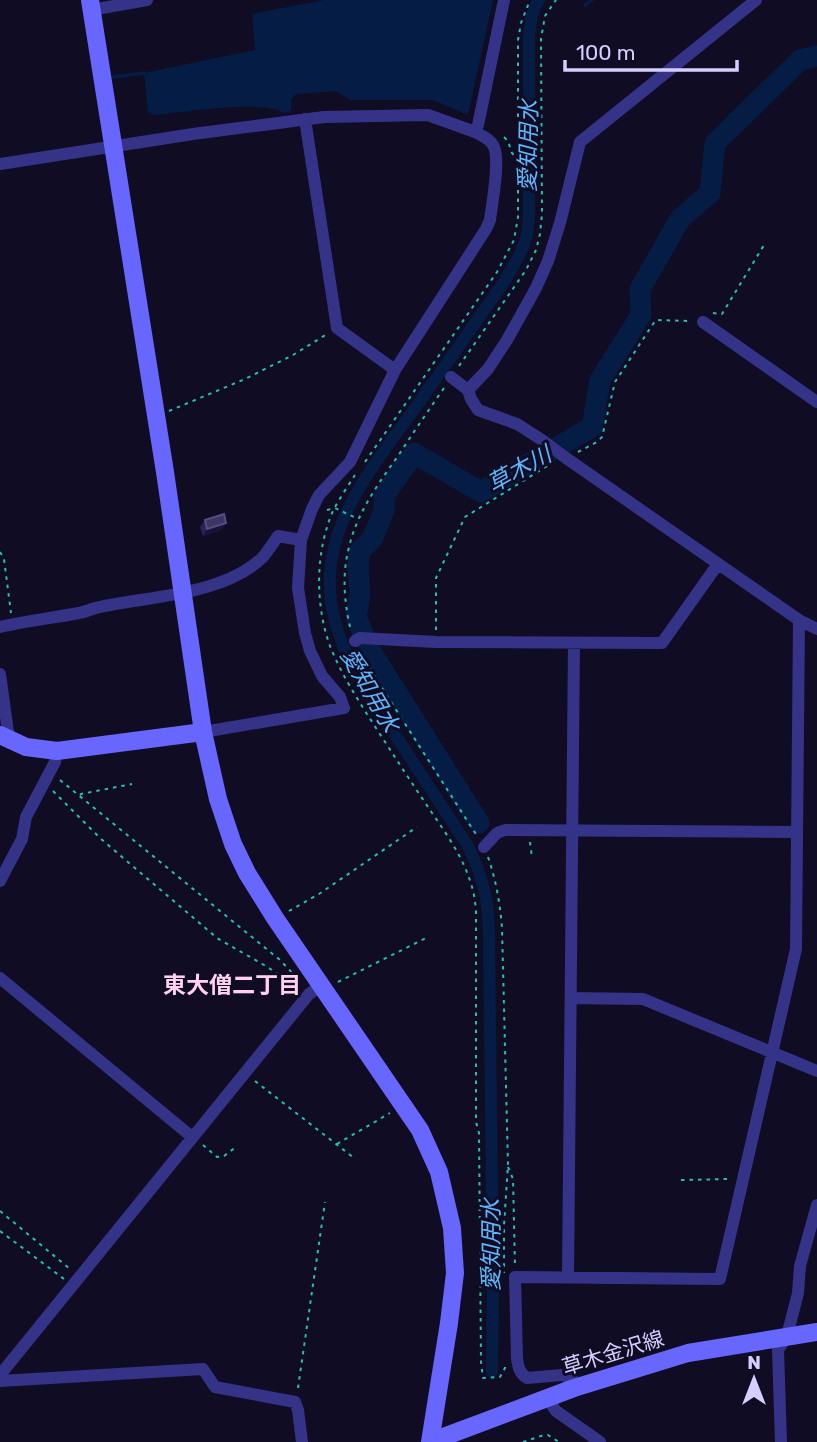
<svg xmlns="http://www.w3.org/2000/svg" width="817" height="1442" viewBox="0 0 817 1442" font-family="Rubik,'Noto Sans JP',sans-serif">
<rect width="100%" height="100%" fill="#100c24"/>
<path fill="#051d44" d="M324 0H493L468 115 433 100H350L336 91 296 94 291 100V111L284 113C264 99 182 113 154 115L148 112 144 73 255 50 252 14Z"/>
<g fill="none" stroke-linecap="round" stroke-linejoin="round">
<path stroke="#051d44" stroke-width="3.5" d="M585 5 592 0
M113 77 144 73 146 74"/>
<path stroke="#051d44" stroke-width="12" d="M492 1372 493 1288 489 936C489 902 483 877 468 846L354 672C343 646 331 619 330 590 326 517 380 458 420 401 449 361 477 320 506 279L520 254 527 235 529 218V39C530 26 531 12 539 0"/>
<path stroke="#051d44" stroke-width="21" d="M479 823 370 650 356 617 360 594 358 568 359 552 372 539 384 511V496L414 453 481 492 502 479 592 427 600 380 641 315 640 289 680 219 710 193 715 143 796 64 800 60 817 56"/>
<path stroke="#23bfb2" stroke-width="2" stroke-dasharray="3.5 5" stroke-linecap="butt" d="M504 137C510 143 509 146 512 153 517 161 533 157 541 157
M713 313 722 314 764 245
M459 366 526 270 536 250 540 234 542 214 541 39 545 16 556 0
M169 411 245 379 293 355 327 334
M578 452 597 442 602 437 615 382 653 324 656 320 691 321
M365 462 497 272 514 240 518 217V40L521 23 530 0
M355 475C348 486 339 499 333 511 315 552 315 605 330 646 341 674 358 700 374 725 391 751 407 776 424 801 441 827 462 853 471 884 474 892 475 901 476 910V1122L479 1133 481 1362 483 1378 500 1377 505 1368V1362
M327 510 335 508 358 519
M0 552 4 559 11 613
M350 627C344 600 342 574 349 547 357 513 378 484 398 456 413 433 428 411 444 388
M436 630V578L465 517 552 463
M359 652 477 836
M60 780 280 960 297 978
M53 791 101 839 217 938 264 965 299 987
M80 795 81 794 132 784
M530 842 532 858
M488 857C496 880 500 903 502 928L508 1165 504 1225V1273
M289 911 319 894 417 827
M338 982 428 937
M255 1081 354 1158
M337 1144 390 1113
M203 1145 217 1157 224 1156 236 1147
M508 1167 513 1179 515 1266
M681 1180 729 1179
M0 1211 70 1269
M0 1231 64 1279
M298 1388 325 1202
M523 1442 544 1435H548L559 1442"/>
<path stroke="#343388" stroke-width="12" d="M756 0 580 142 560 223 548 261 536 288 507 340 488 369 468 390 471 399 478 410 517 424 542 440 566 458 799 620 817 629
M91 10 147 0
M305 119 337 328 395 370
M0 164 193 134 324 117 428 115 475 132
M703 322 817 402
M451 377 468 390
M0 627C26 621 53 618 79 613 86 612 93 608 100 607 150 596 223 595 262 558 268 551 273 543 278 536L301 540
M355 641 360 638 436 642 662 643 718 564
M0 674 9 739
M203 732 344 708 340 697 322 676 310 651 305 633 298 588 301 540 312 509 319 495 350 462 395 370 486 229 490 220C492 203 501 158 493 145 489 138 482 136 475 132L478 125 504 0
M484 847 497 833 505 830 797 832
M0 881 22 839 26 817 55 762 57 751
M0 978 192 1137
M571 998 643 999 817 1071
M568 1277 574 643
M0 1375 309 994 322 985
M0 1381 203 1369 215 1387 295 1402 298 1410 302 1442
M574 1388 572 1378 562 1375 527 1378C519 1373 518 1366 517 1358L515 1277 720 1279 796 949 799 620
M547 1398 556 1411 600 1442
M781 1442 778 1350 787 1336 798 1293 800 1266 817 1205"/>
<path stroke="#6766ff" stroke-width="18" d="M90 0 165 472 203 732 218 799 233 844 247 873 275 918 420 1130 439 1172 452 1228 455 1273 449 1323 430 1442
M0 735 26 747 57 751 203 732
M430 1442 574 1388 688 1353 817 1332"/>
</g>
<path fill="#2c2354" d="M205 520 226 523 221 530 203 536 200 527Z"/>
<path fill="#191239" d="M226 523 221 530 203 536 207 529Z"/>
<path fill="#3e3566" stroke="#554e7e" stroke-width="2" d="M224 514 226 523 207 529 205 520Z"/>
<g text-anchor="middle" stroke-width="6" stroke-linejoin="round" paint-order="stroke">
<g font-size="21" fill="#d4cfff" stroke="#100c24">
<text transform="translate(613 1353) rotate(-17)" y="7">草木金沢線</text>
</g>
<g font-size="23" font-style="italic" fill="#5db8ff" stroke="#100c24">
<text transform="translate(528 146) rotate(-89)" y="8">愛知用水</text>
<text transform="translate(519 469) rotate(-29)" y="8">草木川</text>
<text transform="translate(370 690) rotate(60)" y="8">愛知用水</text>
<text transform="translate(491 1245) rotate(-90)" y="8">愛知用水</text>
</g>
<g font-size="23" font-weight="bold" fill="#ffd1ef" stroke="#100c24">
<text x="232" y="993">東大僧二丁目</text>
</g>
</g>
<g transform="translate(754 1379)" stroke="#100c24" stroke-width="5" paint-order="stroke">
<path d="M0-5L12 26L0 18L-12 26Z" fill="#d4cfff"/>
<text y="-10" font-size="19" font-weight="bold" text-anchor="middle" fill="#d4cfff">N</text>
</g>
<path d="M565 60v10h172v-10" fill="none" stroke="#d4cfff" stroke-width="3.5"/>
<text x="576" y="60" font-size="21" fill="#d4cfff" stroke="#100c24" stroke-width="5" paint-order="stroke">100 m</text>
</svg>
